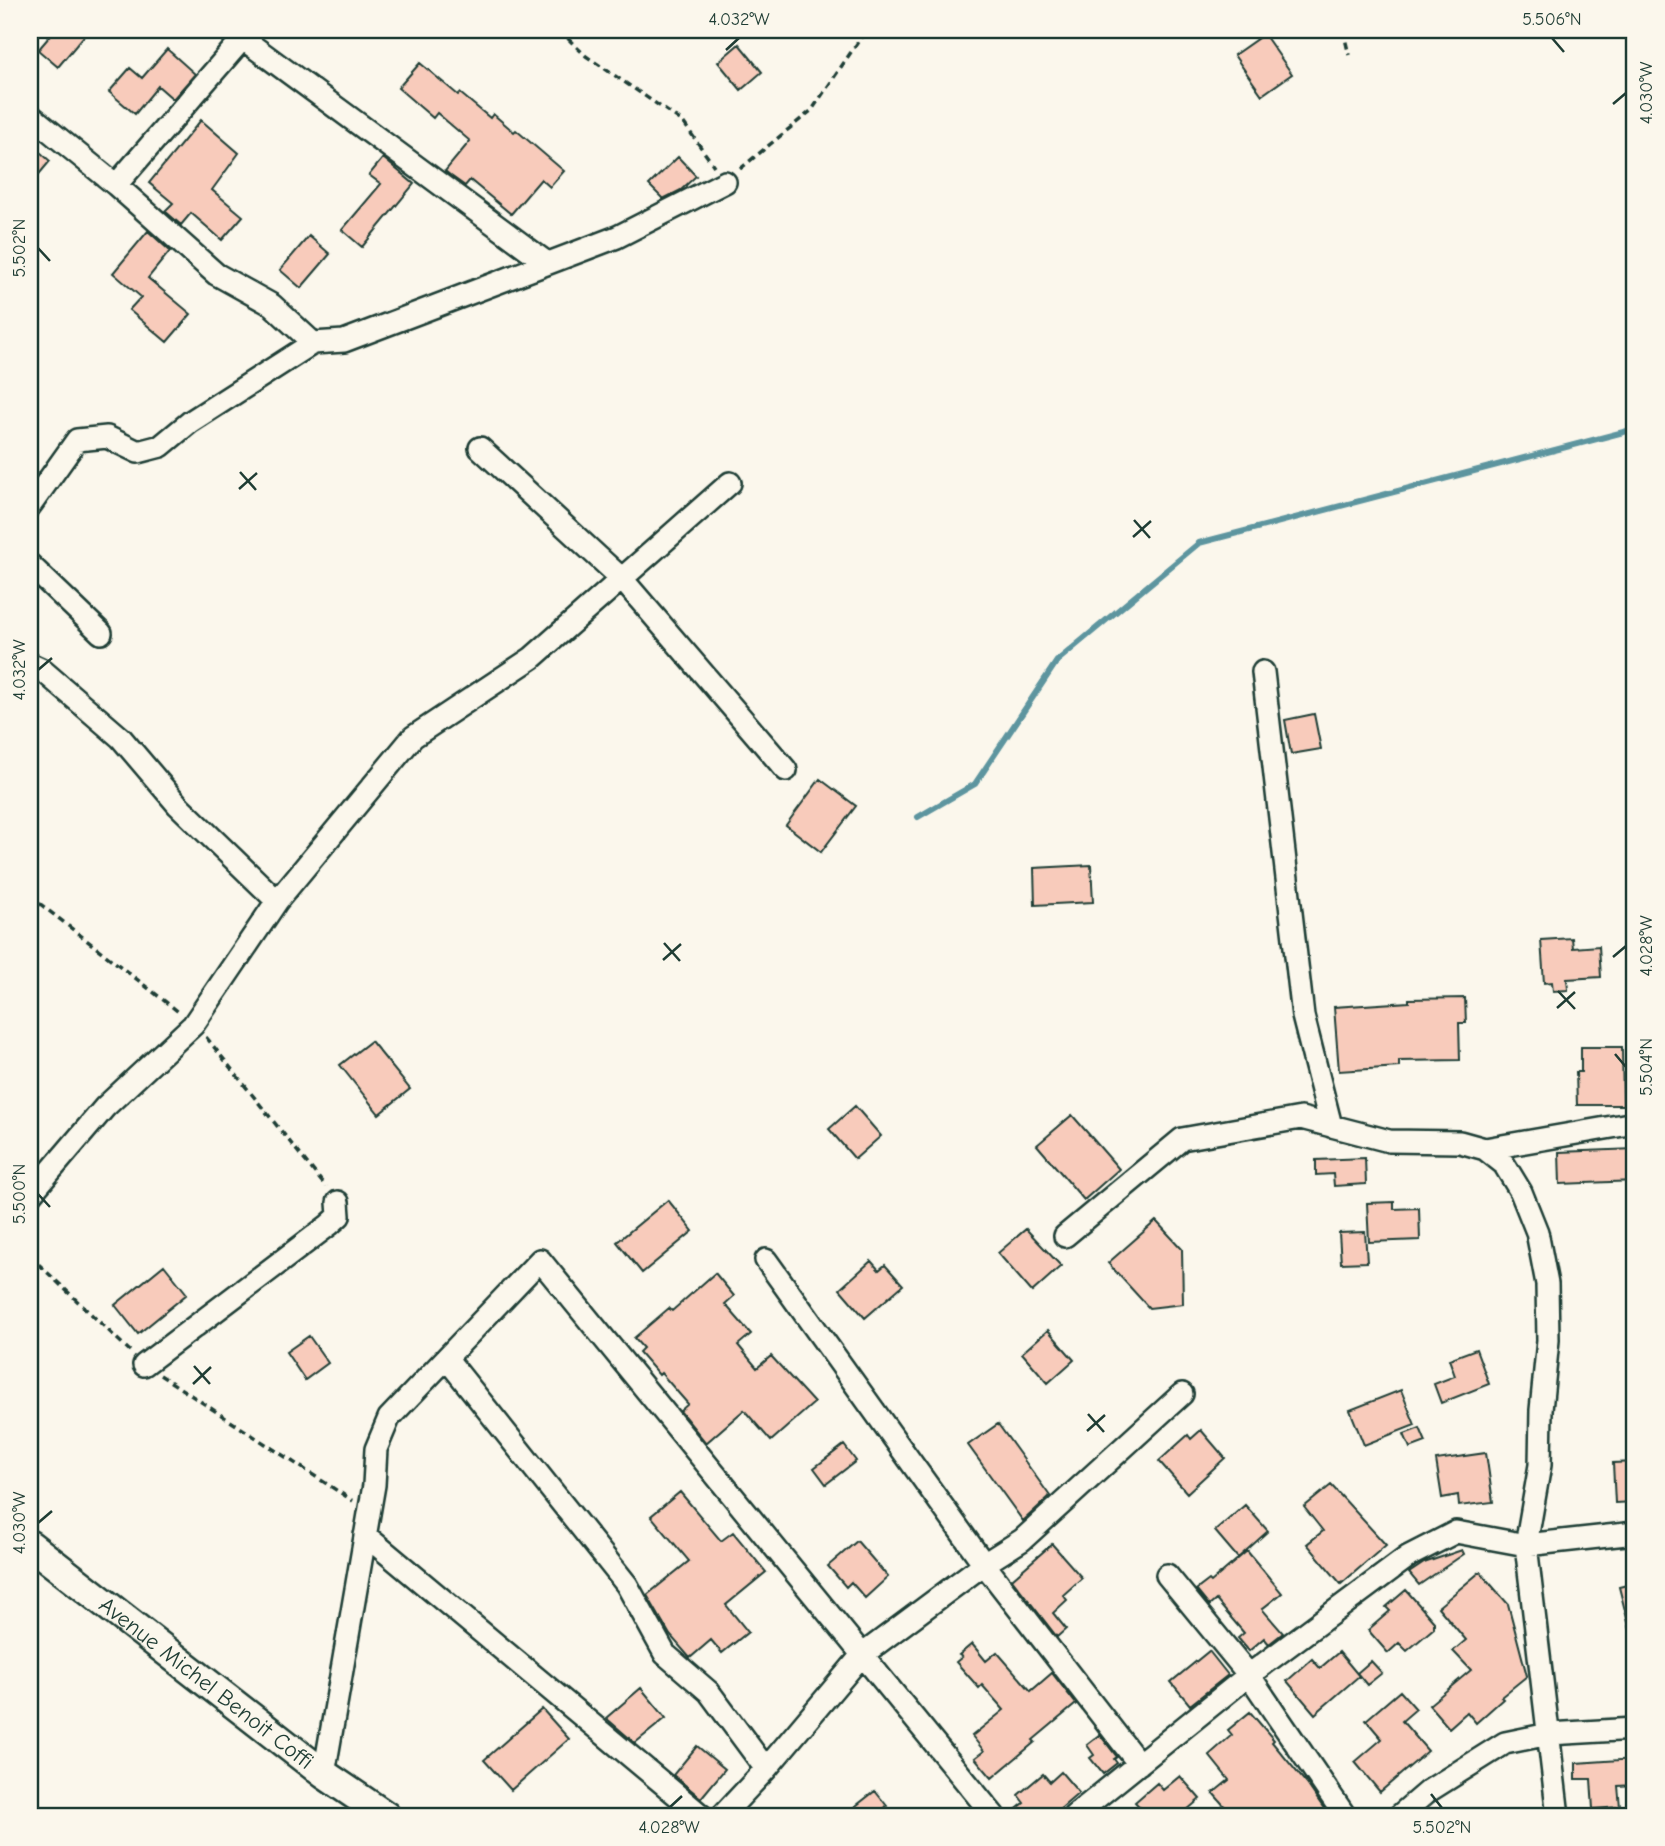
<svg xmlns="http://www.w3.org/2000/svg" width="1665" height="1846" viewBox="0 0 1665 1846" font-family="'Comic Neue',sans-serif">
<rect width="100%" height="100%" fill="#fbf7ec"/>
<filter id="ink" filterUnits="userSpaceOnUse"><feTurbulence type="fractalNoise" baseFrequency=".0143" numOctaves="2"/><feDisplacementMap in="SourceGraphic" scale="14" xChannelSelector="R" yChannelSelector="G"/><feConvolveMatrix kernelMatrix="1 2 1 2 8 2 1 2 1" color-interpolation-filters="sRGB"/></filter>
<g filter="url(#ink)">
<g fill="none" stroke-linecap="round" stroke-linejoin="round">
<path stroke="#5d959f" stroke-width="6" d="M918 817 975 784 1057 661 1199 543 1635 429"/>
</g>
<path fill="#f8cbbb" stroke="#1f3d34" stroke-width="2" d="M55 30H89L58 67 38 50Z
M1264 34 1292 74 1262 95 1234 55Z
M739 44 762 72 741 90 718 62Z
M167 49 195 74 173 99 158 86 135 114 109 92 130 68 142 78Z
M420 63 458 95 460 93 490 118 493 114 514 132 516 130 564 171 550 187 541 179 511 214 470 180 465 186 451 176 445 171 470 141 437 113 433 118 398 88Z
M201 120 239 153 212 190 243 216 222 240 191 213 181 225 165 211 173 203 149 183Z
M30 143 50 161 30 185Z
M678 157 696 176 681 190 663 199 649 185Z
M383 158 414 184 362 247 342 230 381 184 369 175Z
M148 231 170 251 148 278 191 314 167 342 129 310 141 297 113 273Z
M309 236 330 254 301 288 280 270Z
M1314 714 1321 749 1291 754 1285 720Z
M820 779 856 806 821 852 786 825Z
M1091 865 1093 902 1035 905 1034 868Z
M1572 938 1573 948 1599 946 1601 977 1567 979 1568 990 1553 991 1552 982 1544 983 1541 940Z
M1465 998 1466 1023H1459L1460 1060 1399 1061V1067L1339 1071 1334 1007 1409 1002V999Z
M371 1041 410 1089 379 1114 340 1065Z
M1581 1047H1622L1623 1105H1577L1576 1072H1581Z
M855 1106 881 1136 855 1159 829 1129Z
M1072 1115 1119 1169 1084 1200 1037 1145Z
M1635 1149V1181L1560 1184 1559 1152Z
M1365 1158 1366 1184 1334 1186 1333 1174 1316 1175V1160Z
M668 1200 693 1231 642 1273 617 1242Z
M1394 1202V1209L1419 1208 1420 1240 1369 1242 1367 1203Z
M1156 1221 1182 1249 1183 1304 1149 1308 1108 1263Z
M1026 1229 1061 1266 1032 1292 998 1253Z
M1365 1232 1367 1262 1341 1263 1339 1233Z
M871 1261 879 1270 885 1265 903 1285 865 1318 840 1289Z
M164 1265 187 1294 138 1334 115 1305Z
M715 1273 734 1296 725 1304 751 1334 738 1345 757 1368 771 1356 814 1403 771 1441 744 1410 706 1443 680 1411 688 1404 661 1373 659 1375 639 1352 643 1348 634 1338 669 1308 672 1311Z
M1048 1330 1074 1360 1048 1383 1022 1353Z
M309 1336 328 1363 305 1380 286 1352Z
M1476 1349 1489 1384 1441 1403 1434 1384 1455 1376 1449 1359Z
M1401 1390 1415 1425 1364 1445 1350 1410Z
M998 1424 1050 1496 1023 1521 968 1445Z
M1420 1428 1426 1442 1410 1448 1404 1434Z
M1201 1430 1225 1458 1187 1493 1159 1461 1188 1435 1191 1439Z
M844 1445 856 1461 826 1484 814 1468Z
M1486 1453 1493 1502 1459 1506 1458 1495 1442 1498 1436 1460Z
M1635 1462V1502L1615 1503 1613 1463Z
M1331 1485 1386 1545 1341 1584 1307 1544 1323 1531 1304 1507Z
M680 1492 721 1541 733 1532 766 1572 726 1605 748 1632 722 1653 711 1640 690 1658 670 1635 647 1595 689 1561 651 1516Z
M1245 1505 1268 1531 1238 1558 1215 1531Z
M857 1541 888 1577 865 1598 851 1582 846 1587 828 1566Z
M1052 1544 1082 1578 1063 1595 1067 1600 1053 1613 1066 1629 1057 1637 1012 1579Z
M1462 1550 1464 1554 1419 1585 1409 1573 1424 1563Z
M1247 1551 1282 1593 1262 1609 1283 1633 1269 1644 1264 1638 1249 1651 1238 1638 1244 1633 1216 1600 1209 1606 1196 1590 1209 1580 1211 1582Z
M1480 1572 1508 1604 1527 1676 1501 1697 1503 1699 1476 1723 1467 1712 1449 1728 1429 1705 1471 1670 1453 1651 1466 1640 1438 1607Z
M1635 1583V1630H1630L1619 1587Z
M1406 1590 1434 1622V1628L1407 1651 1399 1643 1388 1653 1368 1630 1390 1611 1386 1607Z
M972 1644 986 1661 997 1652 1031 1691 1052 1673 1076 1704 1033 1740 1035 1742 992 1778 975 1758 984 1751 972 1736 1004 1710 982 1685 979 1688 956 1662 962 1657 959 1655Z
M1209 1651 1228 1675 1190 1705 1171 1682Z
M1339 1652 1359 1676 1315 1714 1287 1681 1312 1659 1320 1668Z
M1371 1661 1382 1673 1367 1685 1357 1673Z
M641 1688 666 1718 635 1743 606 1718Z
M1400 1691 1416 1709 1402 1721 1428 1751 1380 1792 1355 1762 1382 1739 1366 1720Z
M542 1709 569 1739 511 1790 484 1760Z
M1250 1712 1274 1740 1272 1742 1307 1784 1329 1816H1233L1213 1793 1229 1780 1209 1755 1232 1735 1228 1730Z
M1100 1735 1117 1757 1114 1759 1117 1763 1103 1774 1090 1758 1094 1755 1087 1745Z
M697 1746 725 1769 701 1798 673 1775Z
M1635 1759V1785L1618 1786 1620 1807 1593 1809 1591 1779H1576V1763Z
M1061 1772 1079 1793 1052 1816H1008L1024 1803 1018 1795 1043 1774 1050 1782Z
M1180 1776 1200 1799 1180 1816H1148L1135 1802 1157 1783 1163 1790Z
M875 1791 887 1806 875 1816H843Z"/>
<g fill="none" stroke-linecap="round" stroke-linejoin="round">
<g stroke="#1f3d34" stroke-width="26">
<path id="minor" d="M231 30 547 263
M30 115 116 185 216 274 272 305 313 343
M116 185 250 30
M480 448 622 579 786 770
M30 506 77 440 107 437 138 452 161 446 190 422 313 343 344 341 617 237 725 182
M30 565 101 633
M30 664 41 669 121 738 178 805 277 901
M1263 672 1303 1016 1331 1126
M1485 1149 1635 1123
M30 1195 105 1107 193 1025 277 901 413 737 532 658 730 483
M1065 1236 1182 1139 1301 1118 1389 1141 1460 1142 1485 1149 1504 1164 1521 1192 1537 1232 1547 1284 1548 1340 1541 1410 1540 1465 1526 1545 1558 1816
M766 1260 984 1564 1139 1764
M447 1359 627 1585 665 1654 709 1692 766 1769
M144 1365 329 1225 339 1216 338 1202
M365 1535 702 1816
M1167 1575 1249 1675 1345 1816
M324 1774 374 1485 376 1449 389 1418 540 1260 994 1816
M722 1816 766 1769 862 1655 984 1564 1022 1540 1182 1394
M1074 1816 1249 1675 1409 1556 1456 1532 1526 1545 1635 1533
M1399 1816 1427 1792 1505 1743 1549 1734 1635 1729"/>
</g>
<g stroke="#1f3d34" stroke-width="33">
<g id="tertiary">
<path id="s1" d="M30 1545 324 1774 386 1816"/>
</g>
</g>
<path stroke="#1f3d34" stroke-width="3.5" stroke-dasharray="7 5" stroke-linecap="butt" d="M559 30 586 56 683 122 714 166
M1343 30 1349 55
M740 169 812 110 866 30
M30 896 180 1013
M206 1037 326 1187
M30 1256 130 1351
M160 1375 353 1501"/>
<use href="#minor" stroke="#fbf7ec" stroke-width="21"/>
<use href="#tertiary" stroke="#fbf7ec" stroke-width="28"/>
</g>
</g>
<path fill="none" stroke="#1f3d34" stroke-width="2.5" d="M1552 38 1564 52M726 50 739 38M1613 104 1626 93M38 248 50 261M240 472 256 490M239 489 257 473M1134 520 1150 538M1133 537 1151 521M38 670 52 658M664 943 680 961M1613 957 1626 946M663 960 681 944M1558 991 1575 1009M1557 1008 1575 992M1615 1054 1626 1067M38 1194 50 1207M194 1366 210 1384M193 1384 211 1367M1088 1414 1104 1432M1087 1431 1105 1415M38 1523 52 1511M1431 1794 1442 1808M669 1808 682 1796"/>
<g text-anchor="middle" stroke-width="5" stroke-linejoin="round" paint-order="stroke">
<g font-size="23" fill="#1f3d34" stroke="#fbf7ec">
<text dy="8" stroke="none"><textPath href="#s1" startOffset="224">Avenue Michel Benoit Coffi</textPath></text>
</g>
</g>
<rect width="1665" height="1846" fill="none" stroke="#fbf7ec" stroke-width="77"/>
<rect x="38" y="38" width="1588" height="1770" fill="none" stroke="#1f3d34" stroke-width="2.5"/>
<g font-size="18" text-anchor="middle" fill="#1f3d34">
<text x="739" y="25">4.032°W</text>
<text x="1552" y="25">5.506°N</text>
<text transform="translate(1646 93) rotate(-90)" y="6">4.030°W</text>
<text transform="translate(19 248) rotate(-90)" y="6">5.502°N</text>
<text transform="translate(19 670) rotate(-90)" y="6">4.032°W</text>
<text transform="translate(1646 946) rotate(-90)" y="6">4.028°W</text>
<text transform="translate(1646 1067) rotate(-90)" y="6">5.504°N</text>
<text transform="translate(19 1194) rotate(-90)" y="6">5.500°N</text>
<text transform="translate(19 1523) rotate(-90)" y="6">4.030°W</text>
<text x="669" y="1833">4.028°W</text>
<text x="1442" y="1833">5.502°N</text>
</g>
</svg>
